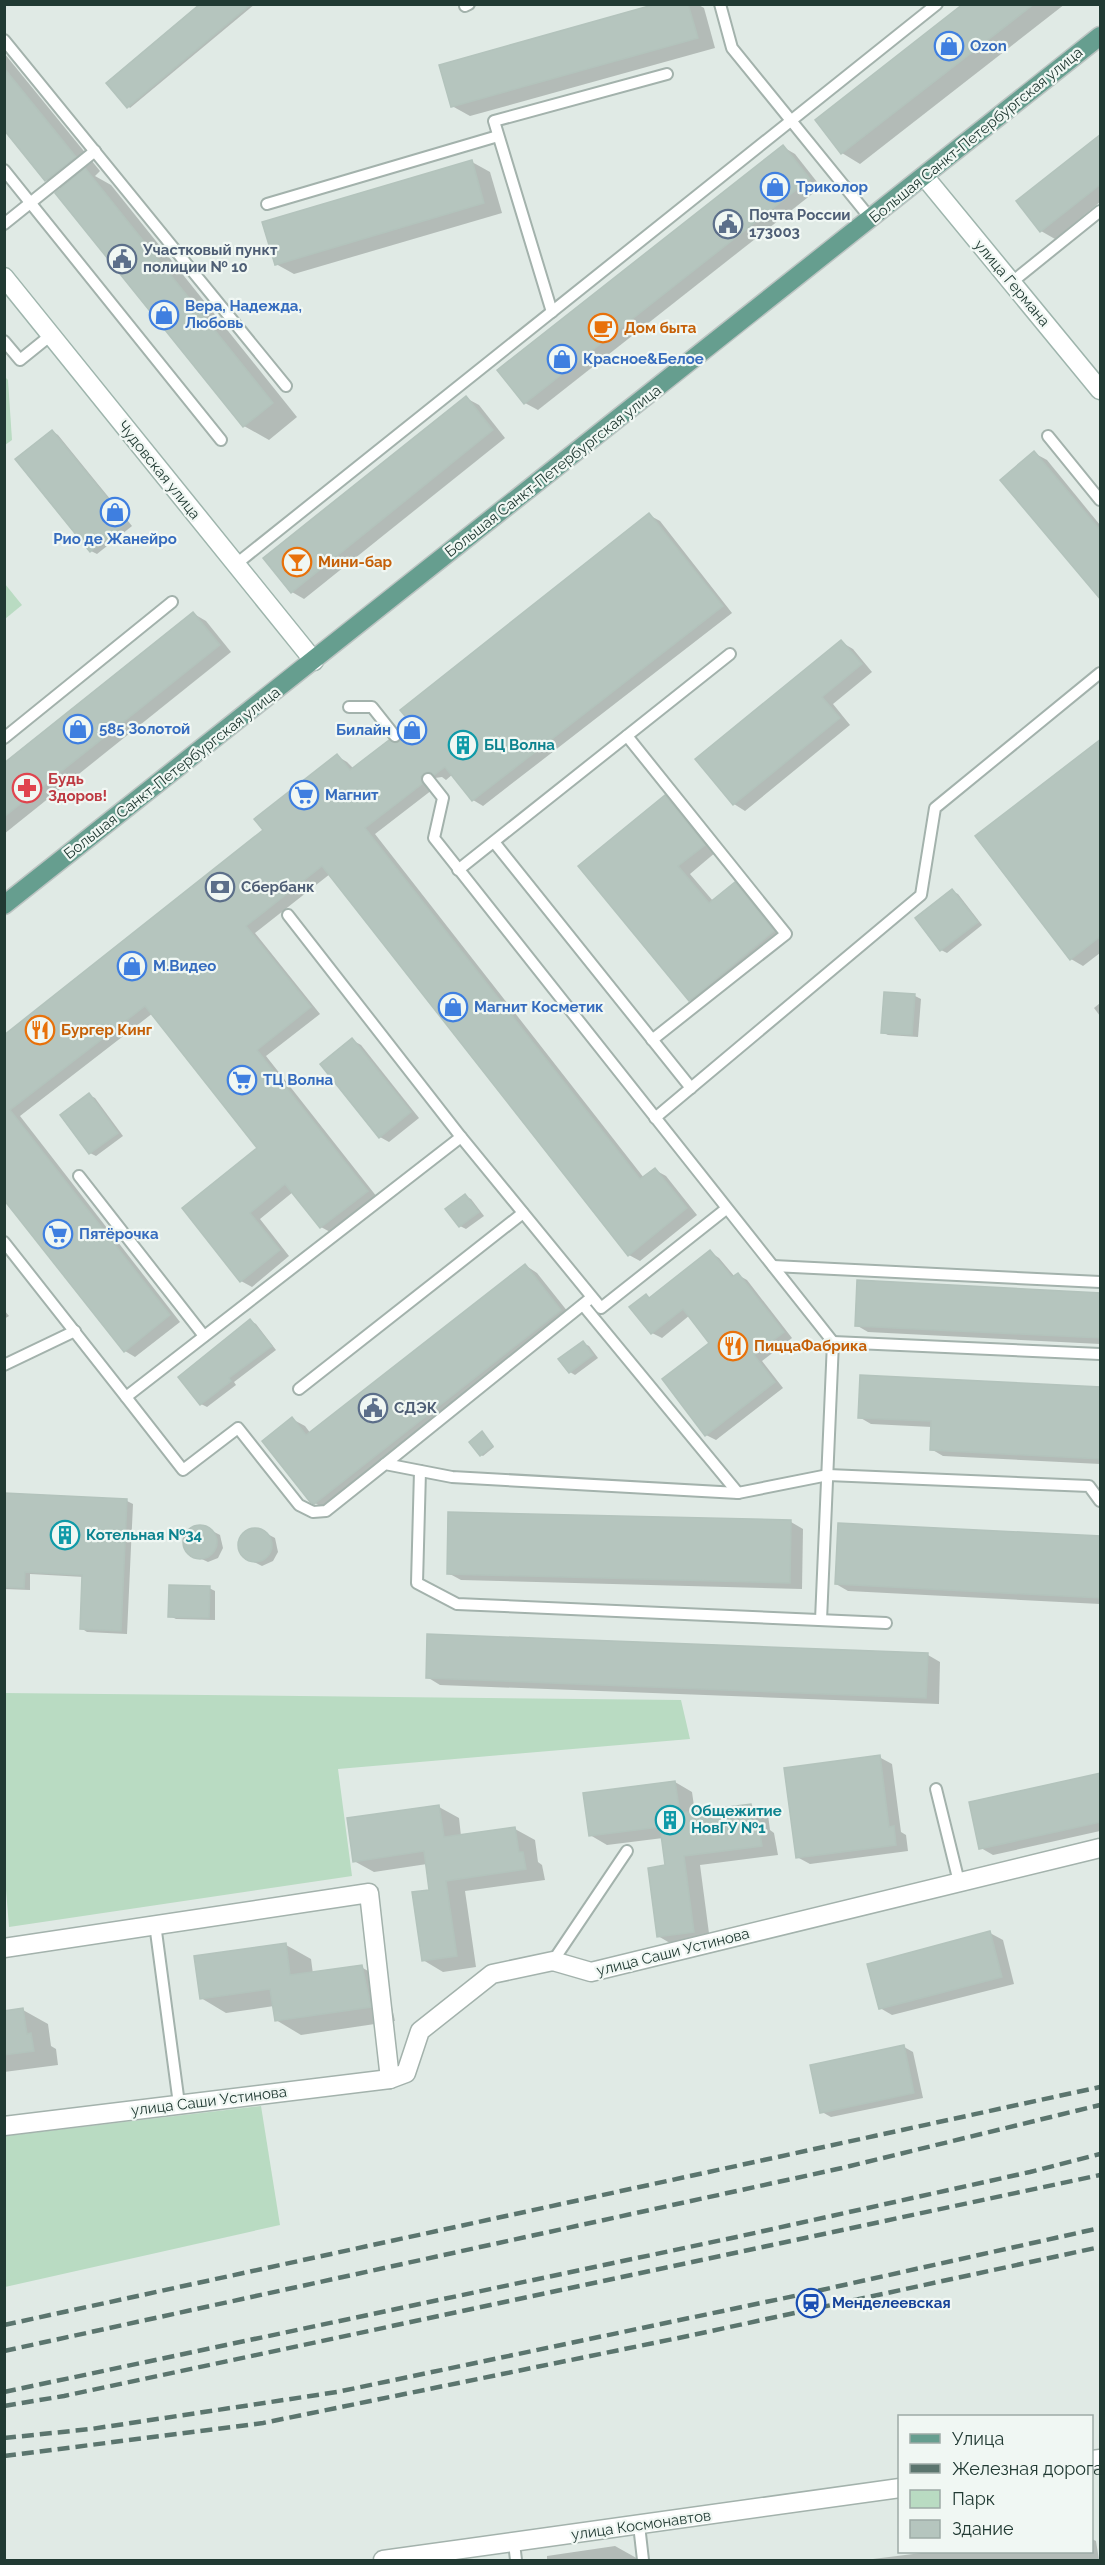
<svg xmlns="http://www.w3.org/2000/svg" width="1105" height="2565" font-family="Raleway,sans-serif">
	<rect width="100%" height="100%" fill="#e0eae5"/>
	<g fill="#b9dbc2">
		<polygon points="4,376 8,380 12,440 5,445"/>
		<polygon points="5,584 22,605 5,619 4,619"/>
		<polygon points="4,1693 681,1700 690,1739 338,1769 352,1876 9,1927 4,1865"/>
		<polygon points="261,2106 280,2225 5,2287 5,2136"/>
	</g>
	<g fill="#0003">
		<polygon points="203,4 255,4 130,108 128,106"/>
		<polygon points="662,4 697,4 704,8 715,48 470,116 452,106"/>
		<polygon points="965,4 1065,4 860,164 842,153 817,120"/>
		<polygon points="4,53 100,171 95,176 111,185 297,417 269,440 244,426 62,189 46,180 4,128"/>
		<polygon points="1100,135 1100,202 1055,239 1041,231"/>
		<polygon points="783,147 795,154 821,187 538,410 525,403"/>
		<polygon points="472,162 490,172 502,213 294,274 276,264"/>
		<polygon points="466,398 479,405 505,438 304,599 292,592"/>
		<polygon points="52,431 58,435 132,526 97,554 91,551"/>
		<polygon points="1034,453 1047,460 1100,525 1100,595"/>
		<polygon points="649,515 660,521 732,613 483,806 473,800 453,774 446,780 442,777 435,778 431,783 432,790 375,834 644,1178 655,1170 666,1176 697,1215 640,1261 629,1255 330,874 255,933 320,1014 266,1056 377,1197 332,1233 321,1227 293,1192 260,1219 289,1256 252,1287 241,1281 184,1209 259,1148 153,1013 20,1116 180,1322 135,1357 125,1351 4,1198 4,1037 265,831 337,756 347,762 354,769 400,744"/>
		<polygon points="194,614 206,621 231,652 4,834 4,765"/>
		<polygon points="841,642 853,649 872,672 833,704 850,725 745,811 734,804"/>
		<polygon points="1100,741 1100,953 1083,966 1071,959"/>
		<polygon points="665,797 677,804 716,852 690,874 713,901 735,884 747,891 786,939 702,1007 690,1000"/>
		<polygon points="952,891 958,894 982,925 947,953 941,950"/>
		<polygon points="885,993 915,996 921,999 918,1037 888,1035 882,1032"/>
		<polygon points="1100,1003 1100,1016 1094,1008"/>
		<polygon points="352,1040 361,1045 419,1118 389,1142 380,1137"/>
		<polygon points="89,1095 95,1098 123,1136 96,1156 90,1153"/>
		<polygon points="465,1196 471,1199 484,1216 466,1229 460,1226"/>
		<polygon points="710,1252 719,1258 735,1277 738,1275 747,1280 792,1338 762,1361 783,1388 716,1440 706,1435 711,1343 690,1315 662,1338 652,1333 631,1307 646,1296 651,1298"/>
		<polygon points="525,1265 537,1273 572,1317 327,1510 315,1503 292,1419 305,1426 311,1434"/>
		<polygon points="1100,1294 1100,1344 868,1332 856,1325"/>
		<polygon points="4,1310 9,1316 4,1319"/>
		<polygon points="251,1321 256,1324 276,1350 234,1382 236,1385 207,1407 201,1404"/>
		<polygon points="583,1343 589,1346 598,1358 575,1375 570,1372"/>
		<polygon points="1100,1389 1100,1464 943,1456 931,1449 932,1427 871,1424 859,1417"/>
		<polygon points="482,1433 494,1447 483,1456 481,1455"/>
		<polygon points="4,1494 127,1501 133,1504 127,1634 87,1632 81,1628 84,1577 30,1574 30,1590 4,1589"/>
		<polygon points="791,1522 803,1529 802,1589 461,1580 448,1573"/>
		<polygon points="201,1525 220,1535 223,1548 218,1558 208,1562 187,1552 183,1541 188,1530"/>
		<polygon points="256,1528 275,1538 278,1552 273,1561 262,1566 242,1556 238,1545 243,1533"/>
		<polygon points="1100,1537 1100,1604 848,1591 836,1584"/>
		<polygon points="209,1588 215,1591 215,1620 176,1619 170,1616"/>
		<polygon points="429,1636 928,1655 940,1662 939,1704 440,1685 427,1677"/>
		<polygon points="879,1757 892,1764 901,1832 906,1835 908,1851 810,1864 797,1857"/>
		<polygon points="1100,1775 1100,1831 993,1855 981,1848"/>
		<polygon points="675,1782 692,1792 695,1813 751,1805 768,1815 770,1830 774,1833 778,1855 700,1865 710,1941 675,1946 658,1936 666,1867 663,1838 607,1845 590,1835"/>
		<polygon points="439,1807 459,1818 461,1836 515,1829 535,1840 538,1862 542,1865 545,1880 465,1891 476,1967 443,1972 423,1960 431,1891 427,1864 374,1872 354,1861"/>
		<polygon points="990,1933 1003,1940 1014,1984 892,2015 880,2008"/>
		<polygon points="286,1945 311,1959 313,1974 361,1967 386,1981 395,2021 301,2035 276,2020 274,2006 226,2013 201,1998"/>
		<polygon points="23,2010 48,2024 51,2046 56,2049 58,2065 4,2072 4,2013"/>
		<polygon points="904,2047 913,2052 923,2098 831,2117 822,2112"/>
		<polygon points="1092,2539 1096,2541 1099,2560 865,2560 929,2552 1092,2552"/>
		<polygon points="615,2546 640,2560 547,2560 547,2556"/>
	</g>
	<g fill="#b5c5be" stroke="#b3c3bc" stroke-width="1.5">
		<polygon points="200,4 251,4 127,108 106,83"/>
		<polygon points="656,4 688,4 698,38 451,107 439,65"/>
		<polygon points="963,4 1034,4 841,154 815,120"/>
		<polygon points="4,68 76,157 45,181 4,130"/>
		<polygon points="1101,134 1101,184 1040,232 1016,201"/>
		<polygon points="783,145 810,179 524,404 497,370"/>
		<polygon points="472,160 484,203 275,265 262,222"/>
		<polygon points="85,168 273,403 243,427 55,193"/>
		<polygon points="466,396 493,430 291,593 263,558"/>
		<polygon points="52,430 127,522 90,552 15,459"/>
		<polygon points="1034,451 1101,531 1101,600 1000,480"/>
		<polygon points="649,513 723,606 472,801 445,767 434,775 430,772 424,773 421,777 422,784 365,828 640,1179 655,1168 687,1208 628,1256 322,866 246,926 311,1007 257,1050 368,1191 320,1228 285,1184 250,1213 280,1250 240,1282 182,1208 257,1148 145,1006 10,1110 170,1315 124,1352 4,1200 4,1035 263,830 254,819 337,754 350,770 389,740 396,743 400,741 402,735 401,731 411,723 400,710"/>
		<polygon points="193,612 220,645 4,817 4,763"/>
		<polygon points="841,640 862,664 822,697 840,718 733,805 695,759"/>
		<polygon points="1101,739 1101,936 1070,960 975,836"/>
		<polygon points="665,795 705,845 678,866 709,903 735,882 774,931 689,1001 578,866"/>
		<polygon points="952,889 978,922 940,951 915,918"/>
		<polygon points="884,992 915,994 912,1035 881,1033"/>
		<polygon points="352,1038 411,1112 379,1138 320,1064"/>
		<polygon points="89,1093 118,1133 89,1154 60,1115"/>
		<polygon points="465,1194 479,1212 459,1227 445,1209"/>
		<polygon points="710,1250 732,1277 738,1273 784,1332 754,1355 775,1382 705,1436 662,1379 709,1343 683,1309 651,1334 629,1307 646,1294 649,1298"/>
		<polygon points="525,1264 561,1310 314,1504 310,1502 262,1441 292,1417 306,1435"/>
		<polygon points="857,1280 1101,1293 1101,1338 855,1326"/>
		<polygon points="250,1319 272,1346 229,1378 231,1381 200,1405 178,1377"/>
		<polygon points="583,1341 593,1355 569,1373 558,1359"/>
		<polygon points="860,1375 1101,1387 1101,1459 930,1450 931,1421 858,1418"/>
		<polygon points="482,1431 493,1446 480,1456 469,1442"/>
		<polygon points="4,1493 127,1499 121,1631 80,1629 82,1575 25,1572 24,1588 4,1587"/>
		<polygon points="448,1512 791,1520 790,1583 447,1574"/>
		<polygon points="838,1523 1101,1536 1101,1598 835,1584"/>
		<circle cx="200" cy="1542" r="17"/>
		<circle cx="255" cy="1545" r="17"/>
		<polygon points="169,1585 210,1586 209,1618 168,1617"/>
		<polygon points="427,1634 928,1653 926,1698 426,1678"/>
		<polygon points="880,1755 889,1827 894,1826 896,1845 796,1858 784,1768"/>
		<polygon points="1101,1773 1101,1822 979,1849 969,1802"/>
		<polygon points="675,1781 680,1813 751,1804 754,1822 758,1821 762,1846 684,1856 694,1932 657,1937 648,1868 665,1865 660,1827 589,1836 583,1793"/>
		<polygon points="439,1805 444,1837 515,1827 519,1852 523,1852 526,1869 446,1881 457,1956 422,1961 412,1892 429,1890 424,1851 353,1862 347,1818"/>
		<polygon points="990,1931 1002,1977 879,2009 867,1964"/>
		<polygon points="286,1943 290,1975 362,1965 371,2007 275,2021 270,1989 200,1999 194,1956"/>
		<polygon points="23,2008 27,2034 31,2033 34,2051 4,2055 4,2011"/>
		<polygon points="904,2045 914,2093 820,2113 810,2065"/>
	</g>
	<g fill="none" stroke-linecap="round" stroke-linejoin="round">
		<g stroke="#a3b2ac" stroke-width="14">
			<g id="lane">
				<polyline points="720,4 732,48 871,219"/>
				<polyline points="465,6 469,4"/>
				<polyline points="4,40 286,386"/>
				<polyline points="4,170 221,440"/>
				<polyline points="267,204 498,136"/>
				<polyline points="4,224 95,151"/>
				<polyline points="1012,282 1100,211"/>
				<polyline points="552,312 494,121 667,74"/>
				<polyline points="4,341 20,360 51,335"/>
				<polyline points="1048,436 1100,500"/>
				<polyline points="235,565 937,4"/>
				<polyline points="349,707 372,707 395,736"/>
				<polyline points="627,736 786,934 652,1040"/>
				<polyline points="4,738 172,602"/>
				<polyline points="428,779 443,798 434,838 833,1342 821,1620"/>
				<polyline points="494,842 691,1088"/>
				<polyline points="458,870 730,654"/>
				<polyline points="288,915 461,1137"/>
				<polyline points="655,1118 921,895 935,808 1100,673"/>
				<polyline points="79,1176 204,1336"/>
				<polyline points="4,1242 126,1397 461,1137 601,1308 726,1209"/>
				<polyline points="773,1266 1100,1282"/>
				<polyline points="583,1305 738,1493"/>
				<polyline points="833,1342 1100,1354"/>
				<polyline points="4,1365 75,1331"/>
				<polyline points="299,1389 523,1213"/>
				<polyline points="126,1397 183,1470 238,1428 299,1505 313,1512 326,1511 385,1464 452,1477 738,1493 828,1475 1089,1486 1100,1501"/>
				<polyline points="385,1464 591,1298"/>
				<polyline points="420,1471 417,1583 457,1604 886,1623"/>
				<polyline points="936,1789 959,1882"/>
				<polyline points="155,1924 179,2104"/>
				<polyline points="553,1961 627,1851"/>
				<polyline points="639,2525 643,2560"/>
				<polyline points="514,2543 516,2560"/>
			</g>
		</g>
		<g stroke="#a3b2ac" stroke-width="21">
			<g id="street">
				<polyline points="4,1948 369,1893 390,2079"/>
				<polyline points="4,2126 390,2079 406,2073 420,2031 492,1974 553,1961 591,1972 1100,1848"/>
				<polyline points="1092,2460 1100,2459"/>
				<polyline points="383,2560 900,2488"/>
			</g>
		</g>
		<g stroke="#9fb5ad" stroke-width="21">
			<g id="secondary">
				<polyline points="924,176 1100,390"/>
				<polyline points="4,277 314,661"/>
			</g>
		</g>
		<g stroke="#bcc4c2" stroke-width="21">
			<polyline id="primary" points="4,905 1100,36"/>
		</g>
		<use href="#lane" stroke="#fff" stroke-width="10"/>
		<use href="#street" stroke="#fff" stroke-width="18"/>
		<use href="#secondary" stroke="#fff" stroke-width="18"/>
		<use href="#primary" stroke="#669e8f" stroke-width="18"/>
		<g stroke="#5b756e" stroke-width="4.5" stroke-dasharray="12 6" stroke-linecap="butt">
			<polyline points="4,2325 1100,2087"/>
			<polyline points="4,2351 842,2168 1100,2105"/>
			<polyline points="4,2392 741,2236 1030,2172 1100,2154"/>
			<polyline points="4,2406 64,2396 1100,2175"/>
			<polyline points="4,2438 91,2429 337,2392 799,2295 1100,2228"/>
			<polyline points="4,2456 263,2423 688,2336 1100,2247"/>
		</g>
	</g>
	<defs>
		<g id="shop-ring" transform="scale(1.5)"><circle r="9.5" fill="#f0f7f3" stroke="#3f7fe0" stroke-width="1.5"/><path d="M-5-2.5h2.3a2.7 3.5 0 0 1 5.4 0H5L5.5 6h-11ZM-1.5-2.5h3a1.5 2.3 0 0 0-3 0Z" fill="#3f7fe0"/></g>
		<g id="civic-ring" transform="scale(1.5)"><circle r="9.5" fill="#f0f7f3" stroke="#5c6f8a" stroke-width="1.5"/><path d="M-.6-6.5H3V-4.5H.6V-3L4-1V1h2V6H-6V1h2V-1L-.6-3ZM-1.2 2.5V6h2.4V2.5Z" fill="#5c6f8a"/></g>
		<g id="cafe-ring" transform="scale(1.5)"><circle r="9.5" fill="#f0f7f3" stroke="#e8710a" stroke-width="1.5"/><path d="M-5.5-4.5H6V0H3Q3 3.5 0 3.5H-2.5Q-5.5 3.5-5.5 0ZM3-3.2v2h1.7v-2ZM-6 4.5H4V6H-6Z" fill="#e8710a"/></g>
		<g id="bar-ring" transform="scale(1.5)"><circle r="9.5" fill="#f0f7f3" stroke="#e8710a" stroke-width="1.5"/><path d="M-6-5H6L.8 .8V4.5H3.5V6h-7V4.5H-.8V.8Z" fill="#e8710a"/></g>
		<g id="building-ring" transform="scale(1.5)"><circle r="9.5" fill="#f0f7f3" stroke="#0f9aa8" stroke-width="1.5"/><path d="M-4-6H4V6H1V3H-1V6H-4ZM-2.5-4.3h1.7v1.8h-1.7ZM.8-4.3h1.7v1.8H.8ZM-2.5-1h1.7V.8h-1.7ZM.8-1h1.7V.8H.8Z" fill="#0f9aa8"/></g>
		<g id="pharmacy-ring" transform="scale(1.5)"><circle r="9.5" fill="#f0f7f3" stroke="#e0444e" stroke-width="1.5"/><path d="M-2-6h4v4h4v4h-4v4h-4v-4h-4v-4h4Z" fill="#e0444e"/></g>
		<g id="supermarket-ring" transform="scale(1.5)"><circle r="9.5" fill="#f0f7f3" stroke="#3f7fe0" stroke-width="1.5"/><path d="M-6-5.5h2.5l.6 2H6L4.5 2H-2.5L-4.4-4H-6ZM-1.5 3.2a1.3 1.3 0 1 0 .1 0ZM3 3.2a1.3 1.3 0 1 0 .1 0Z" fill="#3f7fe0"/></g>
		<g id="bank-ring" transform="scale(1.5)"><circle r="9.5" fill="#f0f7f3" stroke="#5c6f8a" stroke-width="1.5"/><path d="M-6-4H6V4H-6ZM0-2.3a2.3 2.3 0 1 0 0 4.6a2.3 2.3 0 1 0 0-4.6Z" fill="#5c6f8a"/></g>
		<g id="restaurant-ring" transform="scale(1.5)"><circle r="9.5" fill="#f0f7f3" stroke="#e8710a" stroke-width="1.5"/><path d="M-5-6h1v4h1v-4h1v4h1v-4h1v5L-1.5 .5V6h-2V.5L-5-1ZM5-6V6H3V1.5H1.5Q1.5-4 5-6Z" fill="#e8710a"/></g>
		<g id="station-ring" transform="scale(1.5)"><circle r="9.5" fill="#f0f7f3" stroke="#1a4fb4" stroke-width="1.5"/><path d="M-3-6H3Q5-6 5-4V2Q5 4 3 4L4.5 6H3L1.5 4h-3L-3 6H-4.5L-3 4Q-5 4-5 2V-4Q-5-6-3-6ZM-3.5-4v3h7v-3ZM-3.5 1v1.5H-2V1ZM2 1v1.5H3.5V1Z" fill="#1a4fb4"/></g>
	</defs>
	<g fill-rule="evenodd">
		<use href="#shop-ring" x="949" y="46"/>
		<use href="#shop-ring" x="775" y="187"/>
		<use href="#civic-ring" x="728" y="224"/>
		<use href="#civic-ring" x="122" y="259"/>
		<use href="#shop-ring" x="164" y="315"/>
		<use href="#cafe-ring" x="603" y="328"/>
		<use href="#shop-ring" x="562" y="359"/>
		<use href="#shop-ring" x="115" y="512"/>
		<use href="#bar-ring" x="297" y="562"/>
		<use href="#shop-ring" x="78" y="729"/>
		<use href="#shop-ring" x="412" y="730"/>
		<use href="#building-ring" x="463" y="745"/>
		<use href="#pharmacy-ring" x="27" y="788"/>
		<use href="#supermarket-ring" x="304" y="795"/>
		<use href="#bank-ring" x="220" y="887"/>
		<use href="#shop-ring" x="132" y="966"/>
		<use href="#shop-ring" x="453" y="1007"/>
		<use href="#restaurant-ring" x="40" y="1030"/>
		<use href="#supermarket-ring" x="242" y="1080"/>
		<use href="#supermarket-ring" x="58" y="1234"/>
		<use href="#restaurant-ring" x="733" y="1346"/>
		<use href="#civic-ring" x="373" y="1408"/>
		<use href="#building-ring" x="65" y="1535"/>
		<use href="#building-ring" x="670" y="1820"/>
		<use href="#station-ring" x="811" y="2303"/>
	</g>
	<g text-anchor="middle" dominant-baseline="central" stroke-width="4.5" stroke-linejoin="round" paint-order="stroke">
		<g font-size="15" font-weight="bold" fill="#366cbe" stroke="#f0f7f3" text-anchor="start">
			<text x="970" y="46">Ozon</text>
			<text x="796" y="187">Триколор</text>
			<text x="185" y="306">Вера, Надежда,<tspan x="185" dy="17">Любовь</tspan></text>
			<text x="583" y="359">Красное&amp;Белое</text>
			<text x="115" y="539" text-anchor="middle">Рио де Жанейро</text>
			<text x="99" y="729">585 Золотой</text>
			<text x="391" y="730" text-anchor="end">Билайн</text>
			<text x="325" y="795">Магнит</text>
			<text x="153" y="966">М.Видео</text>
			<text x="474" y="1007">Магнит Косметик</text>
			<text x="263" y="1080">ТЦ Волна</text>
			<text x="79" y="1234">Пятёрочка</text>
		</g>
		<g font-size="15" fill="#213a33" stroke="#f0f7f3">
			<text transform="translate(976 135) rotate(-39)">Большая Санкт-Петербургская улица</text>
			<text transform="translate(1012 283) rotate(50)">улица Германа</text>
			<text transform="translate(159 470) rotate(51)">Чудовская улица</text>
			<text transform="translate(553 471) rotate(-38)">Большая Санкт-Петербургская улица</text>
			<text transform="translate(172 773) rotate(-38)">Большая Санкт-Петербургская улица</text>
			<text transform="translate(673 1952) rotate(-14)">улица Саши Устинова</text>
			<text transform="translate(209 2101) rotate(-7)">улица Саши Устинова</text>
			<text transform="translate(641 2525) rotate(-8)">улица Космонавтов</text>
		</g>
		<g font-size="15" font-weight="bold" fill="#4e5e75" stroke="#f0f7f3" text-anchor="start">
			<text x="749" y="215">Почта России<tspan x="749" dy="17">173003</tspan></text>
			<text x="143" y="250">Участковый пункт<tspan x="143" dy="17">полиции № 10</tspan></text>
			<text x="241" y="887">Сбербанк</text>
			<text x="394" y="1408">СДЭК</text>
		</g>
		<g font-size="15" font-weight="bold" fill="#c56008" stroke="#f0f7f3" text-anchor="start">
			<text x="624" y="328">Дом быта</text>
			<text x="318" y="562">Мини-бар</text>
			<text x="61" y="1030">Бургер Кинг</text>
			<text x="754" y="1346">ПиццаФабрика</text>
		</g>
		<g font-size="15" font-weight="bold" fill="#0d838f" stroke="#f0f7f3" text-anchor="start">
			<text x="484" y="745">БЦ Волна</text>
			<text x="86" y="1535">Котельная №34</text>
			<text x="691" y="1811">Общежитие<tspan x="691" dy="17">НовГУ №1</tspan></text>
		</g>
		<g font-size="15" font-weight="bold" fill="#be3a42" stroke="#f0f7f3" text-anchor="start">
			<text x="48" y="779">Будь<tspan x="48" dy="17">Здоров!</tspan></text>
		</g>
		<g font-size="15" font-weight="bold" fill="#164399" stroke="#f0f7f3" text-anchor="start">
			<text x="832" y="2303">Менделеевская</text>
		</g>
	</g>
	<rect width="1105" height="2565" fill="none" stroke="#213a33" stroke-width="12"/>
	<rect x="898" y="2415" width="195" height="138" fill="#f0f7f3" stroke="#9daba6" stroke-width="1.5"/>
	<rect x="910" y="2434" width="30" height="9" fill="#669e8f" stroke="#9daba6" stroke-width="1.5"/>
	<text x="952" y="2445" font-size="18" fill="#213a33">Улица</text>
	<rect x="910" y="2464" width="30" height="9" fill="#5b756e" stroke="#9daba6" stroke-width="1.5"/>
	<text x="952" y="2475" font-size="18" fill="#213a33">Железная дорога</text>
	<rect x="910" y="2490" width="30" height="18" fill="#b9dbc2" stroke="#9daba6" stroke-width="1.5"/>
	<text x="952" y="2505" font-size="18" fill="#213a33">Парк</text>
	<rect x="910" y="2520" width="30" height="18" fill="#b5c5be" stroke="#9daba6" stroke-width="1.5"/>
	<text x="952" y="2535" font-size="18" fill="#213a33">Здание</text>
</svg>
